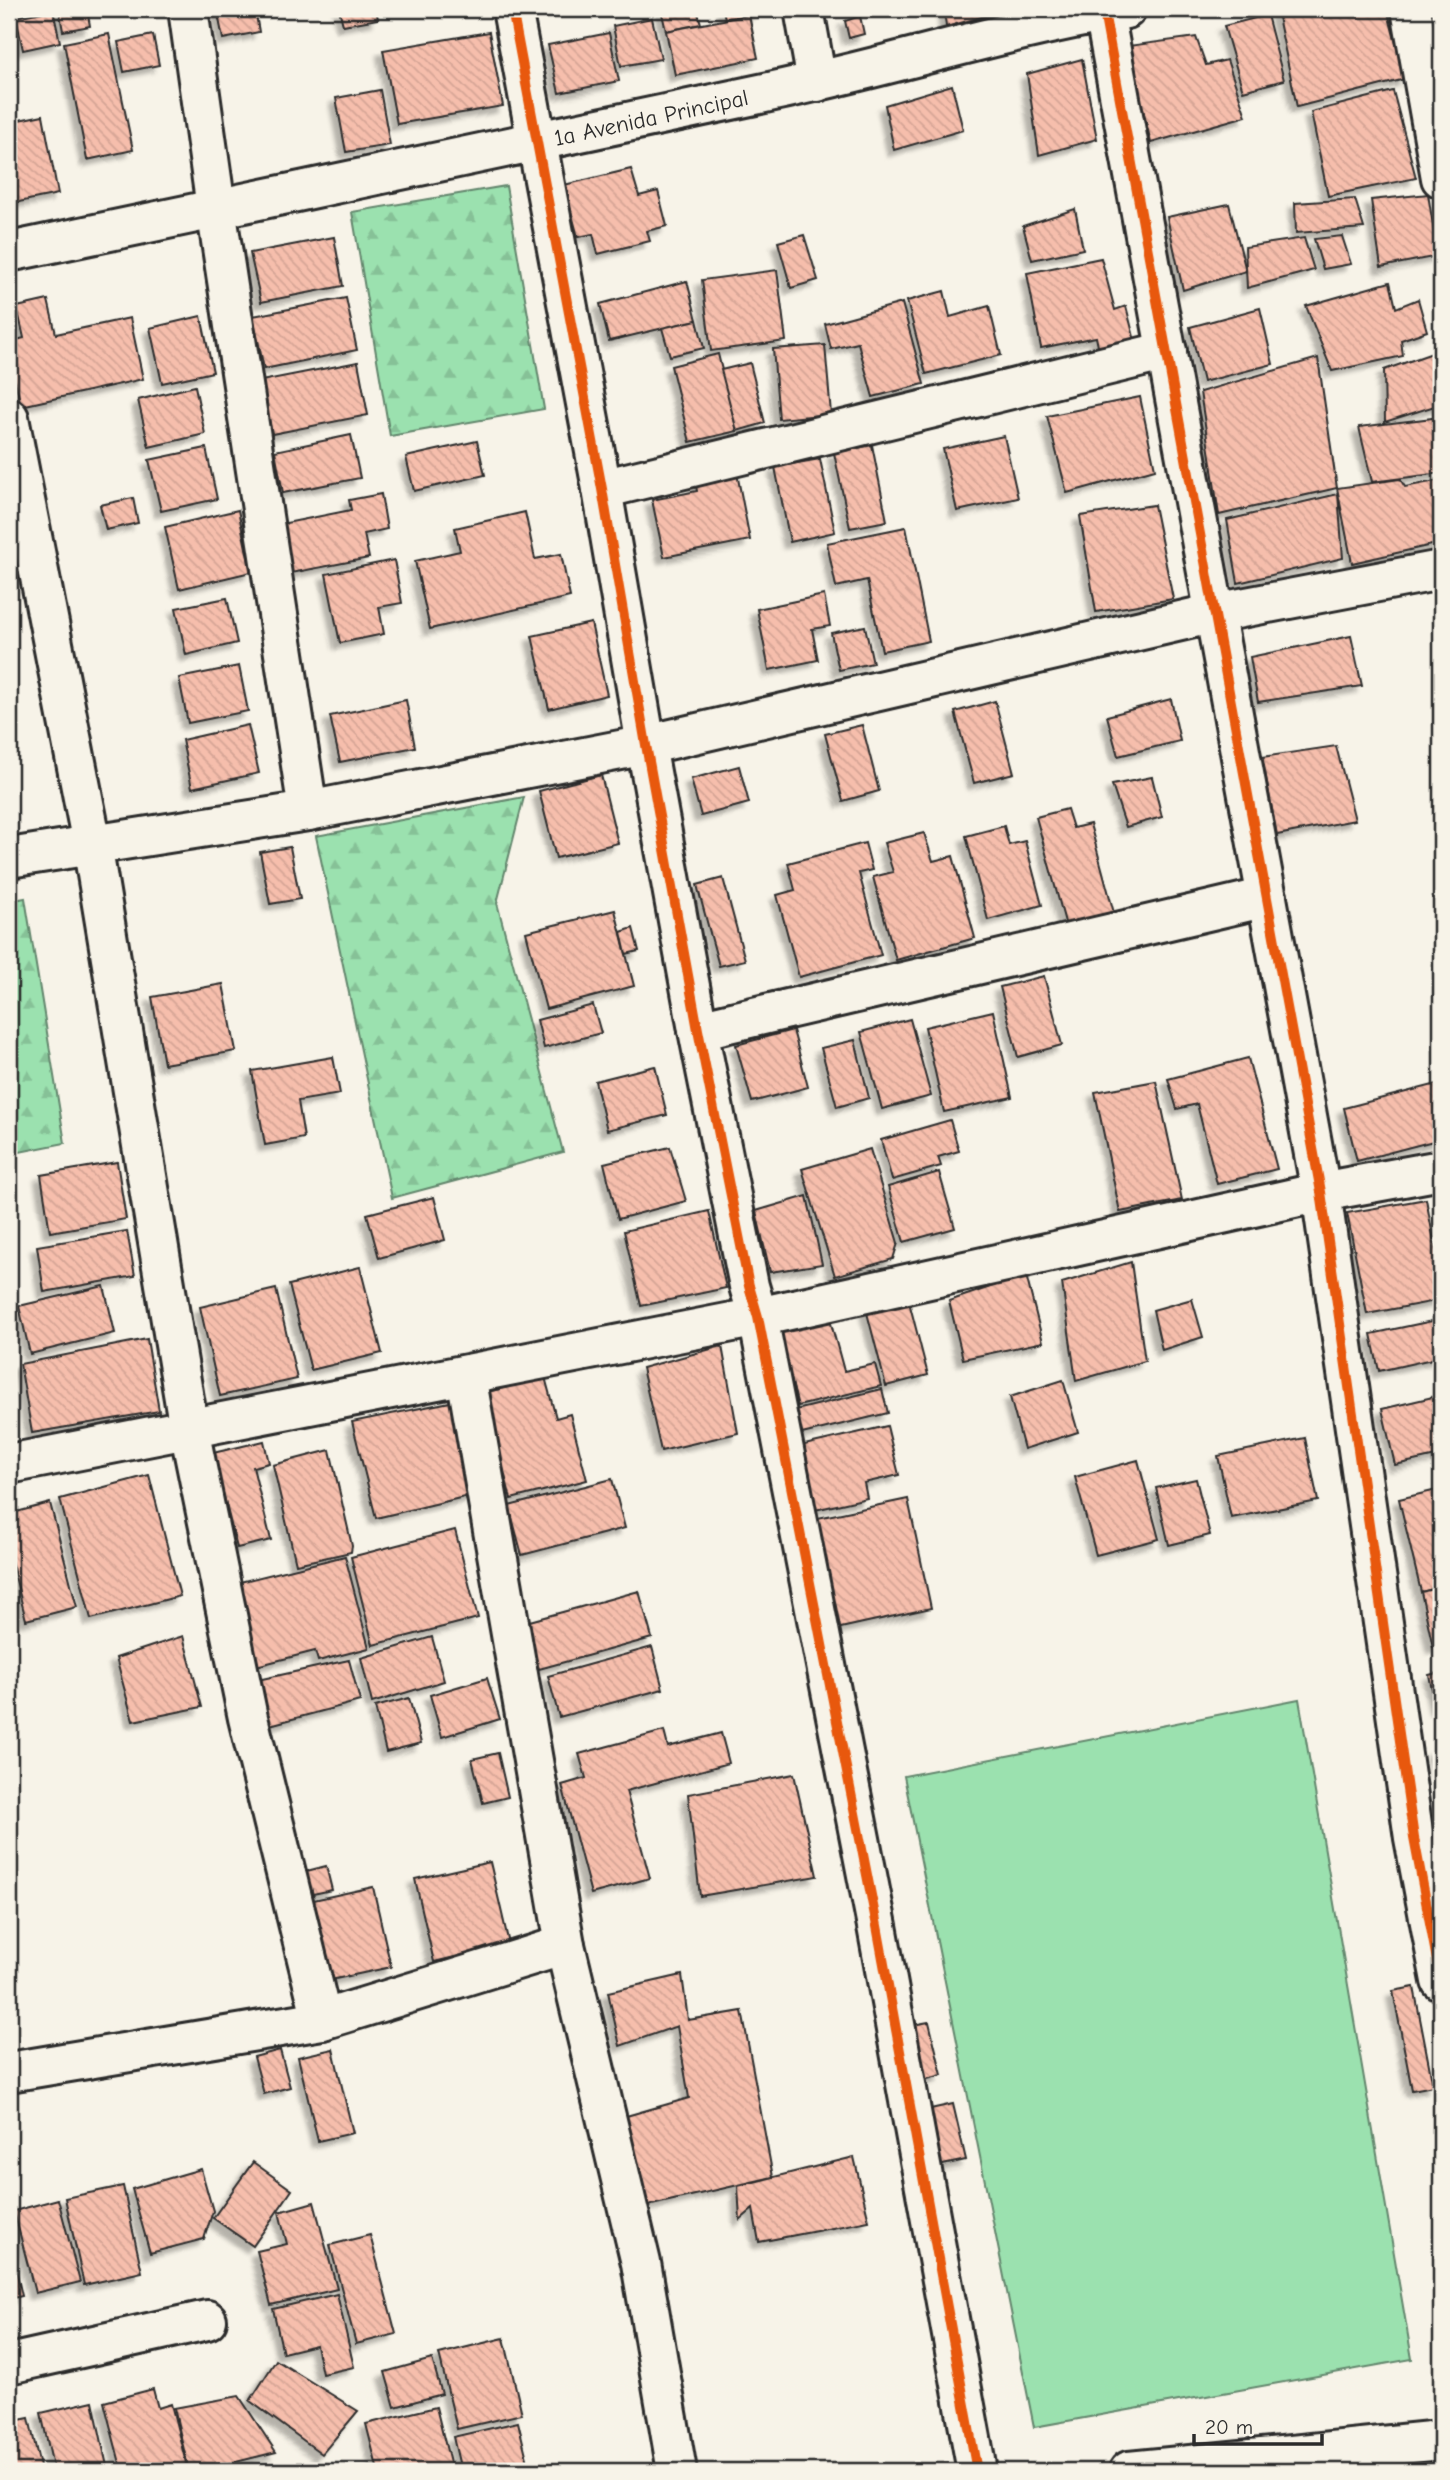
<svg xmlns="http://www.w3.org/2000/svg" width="1450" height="2480" font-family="'Comic Neue',sans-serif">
	<defs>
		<pattern id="forest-firs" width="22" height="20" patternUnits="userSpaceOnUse" patternTransform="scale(1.75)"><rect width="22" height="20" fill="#9be1af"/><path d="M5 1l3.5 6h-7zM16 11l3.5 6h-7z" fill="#86c197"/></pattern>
		<pattern id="building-back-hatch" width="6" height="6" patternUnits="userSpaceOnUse" patternTransform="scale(1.75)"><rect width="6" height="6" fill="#f6beac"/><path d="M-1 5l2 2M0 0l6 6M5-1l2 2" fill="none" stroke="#d3a394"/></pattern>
		<filter id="shadow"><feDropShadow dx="-6" dy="6" stdDeviation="2" flood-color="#0004"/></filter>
	</defs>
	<rect width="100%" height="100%" fill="#f7f3e8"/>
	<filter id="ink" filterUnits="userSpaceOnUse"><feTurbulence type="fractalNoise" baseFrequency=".0143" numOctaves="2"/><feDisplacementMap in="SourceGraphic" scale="14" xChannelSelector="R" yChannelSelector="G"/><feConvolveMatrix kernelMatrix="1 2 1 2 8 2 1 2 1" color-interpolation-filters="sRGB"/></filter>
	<g filter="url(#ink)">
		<polygon fill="#9be1af" stroke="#63866d" stroke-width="2" points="1299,1699 1412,2359 1034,2427 904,1776"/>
		<g fill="url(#forest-firs)" stroke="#63866d" stroke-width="2">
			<polygon points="506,186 544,409 390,436 352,212"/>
			<polygon points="524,797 497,903 563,1152 392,1198 316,836"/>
			<polygon points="25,898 65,1143 9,1154 9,901"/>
		</g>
		<g fill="url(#building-back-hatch)" stroke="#2b2b2b" stroke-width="2" filter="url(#shadow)">
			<polygon points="59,9 87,9 90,26 63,31"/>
			<polygon points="217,9 255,9 259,32 223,39"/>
			<polygon points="339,9 376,9 378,19 343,25"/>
			<polygon points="661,9 697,9 701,24 666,31"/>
			<polygon points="723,9 757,9 758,13 725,19"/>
			<polygon points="944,9 1010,9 946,27"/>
			<polygon points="1290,9 1387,9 1405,79 1297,107 1277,12"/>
			<polygon points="1427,9 1441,9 1441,41 1432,43"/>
			<polygon points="53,10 60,42 23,50 16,17"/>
			<polygon points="749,15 758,58 675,75 666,31"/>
			<polygon points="1267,15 1284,80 1243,91 1224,26"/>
			<polygon points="860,16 864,34 849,38 845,21"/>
			<polygon points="652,18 661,59 621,66 613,26"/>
			<polygon points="489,32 503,106 397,124 383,50"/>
			<polygon points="609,33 619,81 559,93 548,45"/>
			<polygon points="109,34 133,150 87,160 64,43"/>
			<polygon points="153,35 159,65 124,72 118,42"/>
			<polygon points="1196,37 1206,65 1227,60 1246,116 1151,143 1128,46"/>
			<polygon points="1082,59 1097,139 1039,155 1027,74"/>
			<polygon points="952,85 963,130 894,150 885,105"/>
			<polygon points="380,90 390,145 346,152 336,98"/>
			<polygon points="1393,91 1416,178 1328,196 1311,112"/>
			<polygon points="43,115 58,194 9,204 9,122"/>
			<polygon points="631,169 639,196 658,191 667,226 647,231 650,241 598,254 593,234 578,237 564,185"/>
			<polygon points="1428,194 1438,256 1381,267 1371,200"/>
			<polygon points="1355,199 1364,228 1296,233 1295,203"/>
			<polygon points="1229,204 1246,271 1183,290 1167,217"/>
			<polygon points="1075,209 1083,249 1032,260 1023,226"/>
			<polygon points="804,235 818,280 791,288 778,242"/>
			<polygon points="1342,236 1351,264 1323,269 1314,239"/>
			<polygon points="334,237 343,286 261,302 250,253"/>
			<polygon points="1304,238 1314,270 1247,288 1245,247"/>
			<polygon points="1101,258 1115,310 1126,306 1135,341 1099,351 1096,337 1041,348 1027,273"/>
			<polygon points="777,270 786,341 711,351 702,280"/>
			<polygon points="687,281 697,320 609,341 600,304"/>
			<polygon points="1390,282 1396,308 1418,299 1427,331 1401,340 1403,356 1332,371 1306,306"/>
			<polygon points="944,291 950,317 989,306 1001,355 926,374 907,301"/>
			<polygon points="346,298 357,350 264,369 253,316"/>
			<polygon points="48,300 56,334 130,318 143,379 21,406 9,354 9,342 24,338 17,307"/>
			<polygon points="902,303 924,384 873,397 858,343 831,349 825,324"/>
			<polygon points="1260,308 1273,364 1203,382 1190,327"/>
			<polygon points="201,316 213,372 162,383 150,328"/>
			<polygon points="697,320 704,348 670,356 662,328"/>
			<polygon points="825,345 831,414 779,419 773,349"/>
			<polygon points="1441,350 1441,404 1385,422 1384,370"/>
			<polygon points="718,354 737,431 690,442 671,366"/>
			<polygon points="1318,358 1337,488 1219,515 1200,392"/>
			<polygon points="358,362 368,415 272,434 261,381"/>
			<polygon points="750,363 765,423 737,431 721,370"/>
			<polygon points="195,386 205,434 149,447 138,400"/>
			<polygon points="1140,397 1155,469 1067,493 1047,416"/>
			<polygon points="1441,417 1441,473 1372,482 1359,427"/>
			<polygon points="351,435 360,478 283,493 275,451"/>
			<polygon points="1004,436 1018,498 957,511 943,449"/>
			<polygon points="477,441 485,475 414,491 406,457"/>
			<polygon points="872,445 887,521 850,528 834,453"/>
			<polygon points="206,448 217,499 161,511 149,460"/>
			<polygon points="820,459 835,532 790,542 775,467"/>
			<polygon points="737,473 750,540 664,557 652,500 697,491 695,481"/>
			<polygon points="1400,479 1405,487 1441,480 1441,543 1352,563 1337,488"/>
			<polygon points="381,494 387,529 364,534 369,558 291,573 281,524 351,510 349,500"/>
			<polygon points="1338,494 1343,558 1238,583 1227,520"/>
			<polygon points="133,498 138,523 106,530 100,505"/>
			<polygon points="1154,505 1173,599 1096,612 1080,516"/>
			<polygon points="238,510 251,572 179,589 165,527"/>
			<polygon points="525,512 535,559 561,554 570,597 430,629 415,561 460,551 455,528"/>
			<polygon points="906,527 929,641 882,651 867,580 836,587 827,543"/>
			<polygon points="394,560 402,603 379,607 384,634 340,643 326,574"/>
			<polygon points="824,595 830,626 812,629 818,660 769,670 757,609"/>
			<polygon points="227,598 237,643 186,655 176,608"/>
			<polygon points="591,623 607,695 549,709 532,636"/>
			<polygon points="865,626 873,663 839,670 831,633"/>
			<polygon points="1351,636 1362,686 1258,702 1250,657"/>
			<polygon points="239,666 248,711 188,723 179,678"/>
			<polygon points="1171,699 1180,741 1118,756 1107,716"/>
			<polygon points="406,700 415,747 340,762 330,716"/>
			<polygon points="995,701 1014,773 974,783 955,712"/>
			<polygon points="248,725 259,773 192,788 182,740"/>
			<polygon points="862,725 879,791 843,801 825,734"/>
			<polygon points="1336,746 1355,820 1277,835 1262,757"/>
			<polygon points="739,766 749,803 701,816 691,779"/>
			<polygon points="601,775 618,843 556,858 539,791"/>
			<polygon points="1152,777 1162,817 1126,827 1112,785"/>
			<polygon points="1067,809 1073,828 1090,824 1114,913 1066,926 1036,817"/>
			<polygon points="1004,826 1009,845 1025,841 1042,905 988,920 966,836"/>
			<polygon points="924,833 933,861 953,856 975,938 896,960 873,877 893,872 884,843"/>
			<polygon points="865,843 872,870 859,873 881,955 799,977 777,895 795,890 788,863"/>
			<polygon points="290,847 300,899 270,904 260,852"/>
			<polygon points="723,878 745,960 719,966 697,885"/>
			<polygon points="615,910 634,986 546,1009 526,932"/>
			<polygon points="633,928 639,951 626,954 621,932"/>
			<polygon points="1044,976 1062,1045 1018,1057 1000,987"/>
			<polygon points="223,984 236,1051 164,1064 152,997"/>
			<polygon points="593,1005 601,1033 544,1048 537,1020"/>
			<polygon points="993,1011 1012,1097 944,1112 925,1027"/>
			<polygon points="910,1019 931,1096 882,1109 861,1032"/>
			<polygon points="793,1030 808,1087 752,1102 736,1045"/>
			<polygon points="855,1040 869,1098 837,1107 821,1048"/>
			<polygon points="333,1057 340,1094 298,1101 304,1138 265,1145 252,1071"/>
			<polygon points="1248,1058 1277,1169 1217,1184 1197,1104 1177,1109 1168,1079"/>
			<polygon points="655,1066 667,1115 607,1130 595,1081"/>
			<polygon points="1156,1081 1182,1200 1120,1212 1095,1092"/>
			<polygon points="1441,1083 1441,1139 1357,1161 1344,1108"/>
			<polygon points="950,1120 959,1151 938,1157 941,1166 892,1180 881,1140"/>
			<polygon points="670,1147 686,1201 618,1219 604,1163"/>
			<polygon points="870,1149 898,1243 893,1259 835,1276 802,1169"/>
			<polygon points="117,1162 126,1219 50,1232 41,1175"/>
			<polygon points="939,1172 955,1228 904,1242 888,1187"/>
			<polygon points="807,1196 822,1264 770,1272 756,1211"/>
			<polygon points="434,1197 445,1240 379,1258 367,1214"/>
			<polygon points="1426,1199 1441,1278 1441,1300 1367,1314 1347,1213"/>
			<polygon points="709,1211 726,1288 641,1306 624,1231"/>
			<polygon points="127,1231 135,1276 44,1292 37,1246"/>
			<polygon points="1131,1262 1145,1361 1076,1381 1062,1283"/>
			<polygon points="360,1267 382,1353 311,1370 289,1285"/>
			<polygon points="1026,1275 1043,1342 963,1359 949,1301"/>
			<polygon points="104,1286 115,1333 30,1354 19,1306"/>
			<polygon points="276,1289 297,1379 220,1396 200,1307"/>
			<polygon points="907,1294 928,1375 886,1386 865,1305"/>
			<polygon points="1192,1299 1203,1337 1162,1350 1153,1310"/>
			<polygon points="829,1316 844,1371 875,1364 881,1386 798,1406 778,1331"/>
			<polygon points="1437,1320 1441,1337 1441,1357 1379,1371 1371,1334"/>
			<polygon points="147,1339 159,1411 32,1433 20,1364"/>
			<polygon points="722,1346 738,1433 661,1451 642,1368"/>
			<polygon points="545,1377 556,1418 570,1414 587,1480 511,1499 484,1393"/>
			<polygon points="1063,1380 1078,1432 1024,1449 1010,1397"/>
			<polygon points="882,1389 888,1413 802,1434 796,1410"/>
			<polygon points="1441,1395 1441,1455 1395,1465 1382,1409"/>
			<polygon points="450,1402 477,1494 376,1518 352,1422"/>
			<polygon points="887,1426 899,1475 864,1483 867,1498 815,1510 800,1446"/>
			<polygon points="1305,1438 1318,1501 1231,1518 1218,1456"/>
			<polygon points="264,1441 269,1463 253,1467 271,1540 237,1548 213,1453"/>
			<polygon points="330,1450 352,1546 351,1552 296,1564 273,1465"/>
			<polygon points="1138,1460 1159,1539 1096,1555 1075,1477"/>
			<polygon points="149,1475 180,1596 91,1619 60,1499"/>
			<polygon points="612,1479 625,1528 522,1555 509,1506"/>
			<polygon points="1196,1479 1210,1535 1169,1545 1156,1488"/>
			<polygon points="1441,1489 1441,1587 1421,1592 1399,1499"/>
			<polygon points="908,1499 931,1608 836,1629 813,1519"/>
			<polygon points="50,1503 77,1607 26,1620 9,1552 9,1514"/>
			<polygon points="455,1530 478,1618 373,1645 351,1557"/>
			<polygon points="345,1556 369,1648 318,1661 315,1651 256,1666 236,1583"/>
			<polygon points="1441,1587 1441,1645 1433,1647 1421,1592"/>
			<polygon points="639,1591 652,1638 539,1669 526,1622"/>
			<polygon points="183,1636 202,1707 133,1721 116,1658"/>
			<polygon points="432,1637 444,1681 372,1703 361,1658"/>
			<polygon points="652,1647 663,1689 559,1717 548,1676"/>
			<polygon points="349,1660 360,1701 266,1726 253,1681"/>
			<polygon points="1441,1672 1441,1707 1436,1708 1429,1675"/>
			<polygon points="487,1678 500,1719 442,1737 430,1695"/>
			<polygon points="409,1698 421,1743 386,1752 375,1707"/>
			<polygon points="664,1731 668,1747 721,1733 729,1763 626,1791 650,1878 591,1894 562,1785 586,1778 579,1754"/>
			<polygon points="1441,1749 1441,1785 1433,1751"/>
			<polygon points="498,1753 508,1797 483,1803 472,1759"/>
			<polygon points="794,1774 817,1876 700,1896 688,1794"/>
			<polygon points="490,1862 509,1944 434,1962 415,1879"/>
			<polygon points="326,1866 332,1890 308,1895 303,1872"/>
			<polygon points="373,1887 391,1967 326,1981 309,1901"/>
			<polygon points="682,1975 688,2020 742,2011 773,2177 643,2207 616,2119 689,2098 677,2026 620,2046 608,1992"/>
			<polygon points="1414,1987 1433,2086 1412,2090 1393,1991"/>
			<polygon points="929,2022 942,2075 920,2081 907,2026"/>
			<polygon points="333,2049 353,2133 318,2141 298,2057"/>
			<polygon points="280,2050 290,2087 264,2094 254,2057"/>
			<polygon points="953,2104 966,2160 938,2166 926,2110"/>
			<polygon points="854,2157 869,2221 759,2242 753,2209 740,2220 738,2186"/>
			<polygon points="253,2162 292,2190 253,2246 213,2218"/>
			<polygon points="201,2169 213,2211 204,2239 150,2253 132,2189"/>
			<polygon points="123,2186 142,2272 84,2285 65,2198"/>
			<polygon points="58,2199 80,2282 35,2293 14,2211"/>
			<polygon points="314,2202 337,2289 271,2305 257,2251 287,2244 279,2212"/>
			<polygon points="370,2235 396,2334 356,2344 330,2245"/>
			<polygon points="9,2239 22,2296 9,2299"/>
			<polygon points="337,2294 354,2367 322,2374 316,2345 283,2353 273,2309"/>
			<polygon points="504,2338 522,2414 457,2429 439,2354"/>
			<polygon points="432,2359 442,2394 395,2407 385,2372"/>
			<polygon points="276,2360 358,2411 322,2454 250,2401"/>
			<polygon points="153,2389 158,2408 171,2404 188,2471 122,2471 104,2402"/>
			<polygon points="239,2396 276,2452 200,2471 189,2471 174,2408"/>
			<polygon points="93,2401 108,2471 54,2471 41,2413"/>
			<polygon points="436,2407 452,2471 378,2471 366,2424"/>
			<polygon points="29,2418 41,2471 9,2471 9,2422"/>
			<polygon points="518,2422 530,2471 461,2471 453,2437"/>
		</g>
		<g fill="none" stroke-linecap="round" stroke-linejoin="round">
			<g stroke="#2b2b2b" stroke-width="44">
				<g id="street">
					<polyline points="188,9 216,208 308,811"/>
					<polyline points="512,9 602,489 646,745 698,1030 749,1286 758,1317 877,1926 977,2471"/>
					<polyline points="804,9 817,82"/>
					<polyline points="1411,9 1441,178"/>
					<polyline points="1104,12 1321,1192 1414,1838 1441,1981"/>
					<path id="s1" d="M9,252C264,198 519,147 774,91C891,66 1007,29 1126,9"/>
					<polyline points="9,418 92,844 189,1429 248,1718 322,2020"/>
					<polyline points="602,489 1167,351"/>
					<polyline points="9,858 308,811 646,745 1215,613 1441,570"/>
					<polyline points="698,1030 1267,897"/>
					<polyline points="466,1375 565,1945 641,2263 677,2471"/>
					<polyline points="9,1464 758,1317 1321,1192 1441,1170"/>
					<polyline points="9,2072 322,2020 565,1945"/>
					<polyline points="9,2364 207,2320"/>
					<polyline points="1129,2471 1441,2440"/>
				</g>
			</g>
			<use href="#street" stroke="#f7f3e8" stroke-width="38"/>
			<g stroke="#f7f3e8" stroke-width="15">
				<g id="cycleway">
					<polyline points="512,9 602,489 646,745 698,1030 749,1286 758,1317 877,1926 977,2471"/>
					<polyline points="1104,12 1321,1192 1414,1838 1441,1981"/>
				</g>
			</g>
			<use href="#cycleway" stroke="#e8590c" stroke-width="10"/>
		</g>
	</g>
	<g text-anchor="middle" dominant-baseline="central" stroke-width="5" stroke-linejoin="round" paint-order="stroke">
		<g font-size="23" fill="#2b2b2b" stroke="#f7f3e8">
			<text stroke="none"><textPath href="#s1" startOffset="656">1a Avenida Principal</textPath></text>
		</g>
	</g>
	<rect width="1450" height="2480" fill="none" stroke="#f7f3e8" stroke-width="35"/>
	<rect x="18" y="18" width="1415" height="2445" fill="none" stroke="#2b2b2b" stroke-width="2.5" filter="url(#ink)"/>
	<path d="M1194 2434v10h128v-10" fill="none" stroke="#2b2b2b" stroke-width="3.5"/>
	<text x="1205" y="2434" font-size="21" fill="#2b2b2b" stroke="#f7f3e8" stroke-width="5" paint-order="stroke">20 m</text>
</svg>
